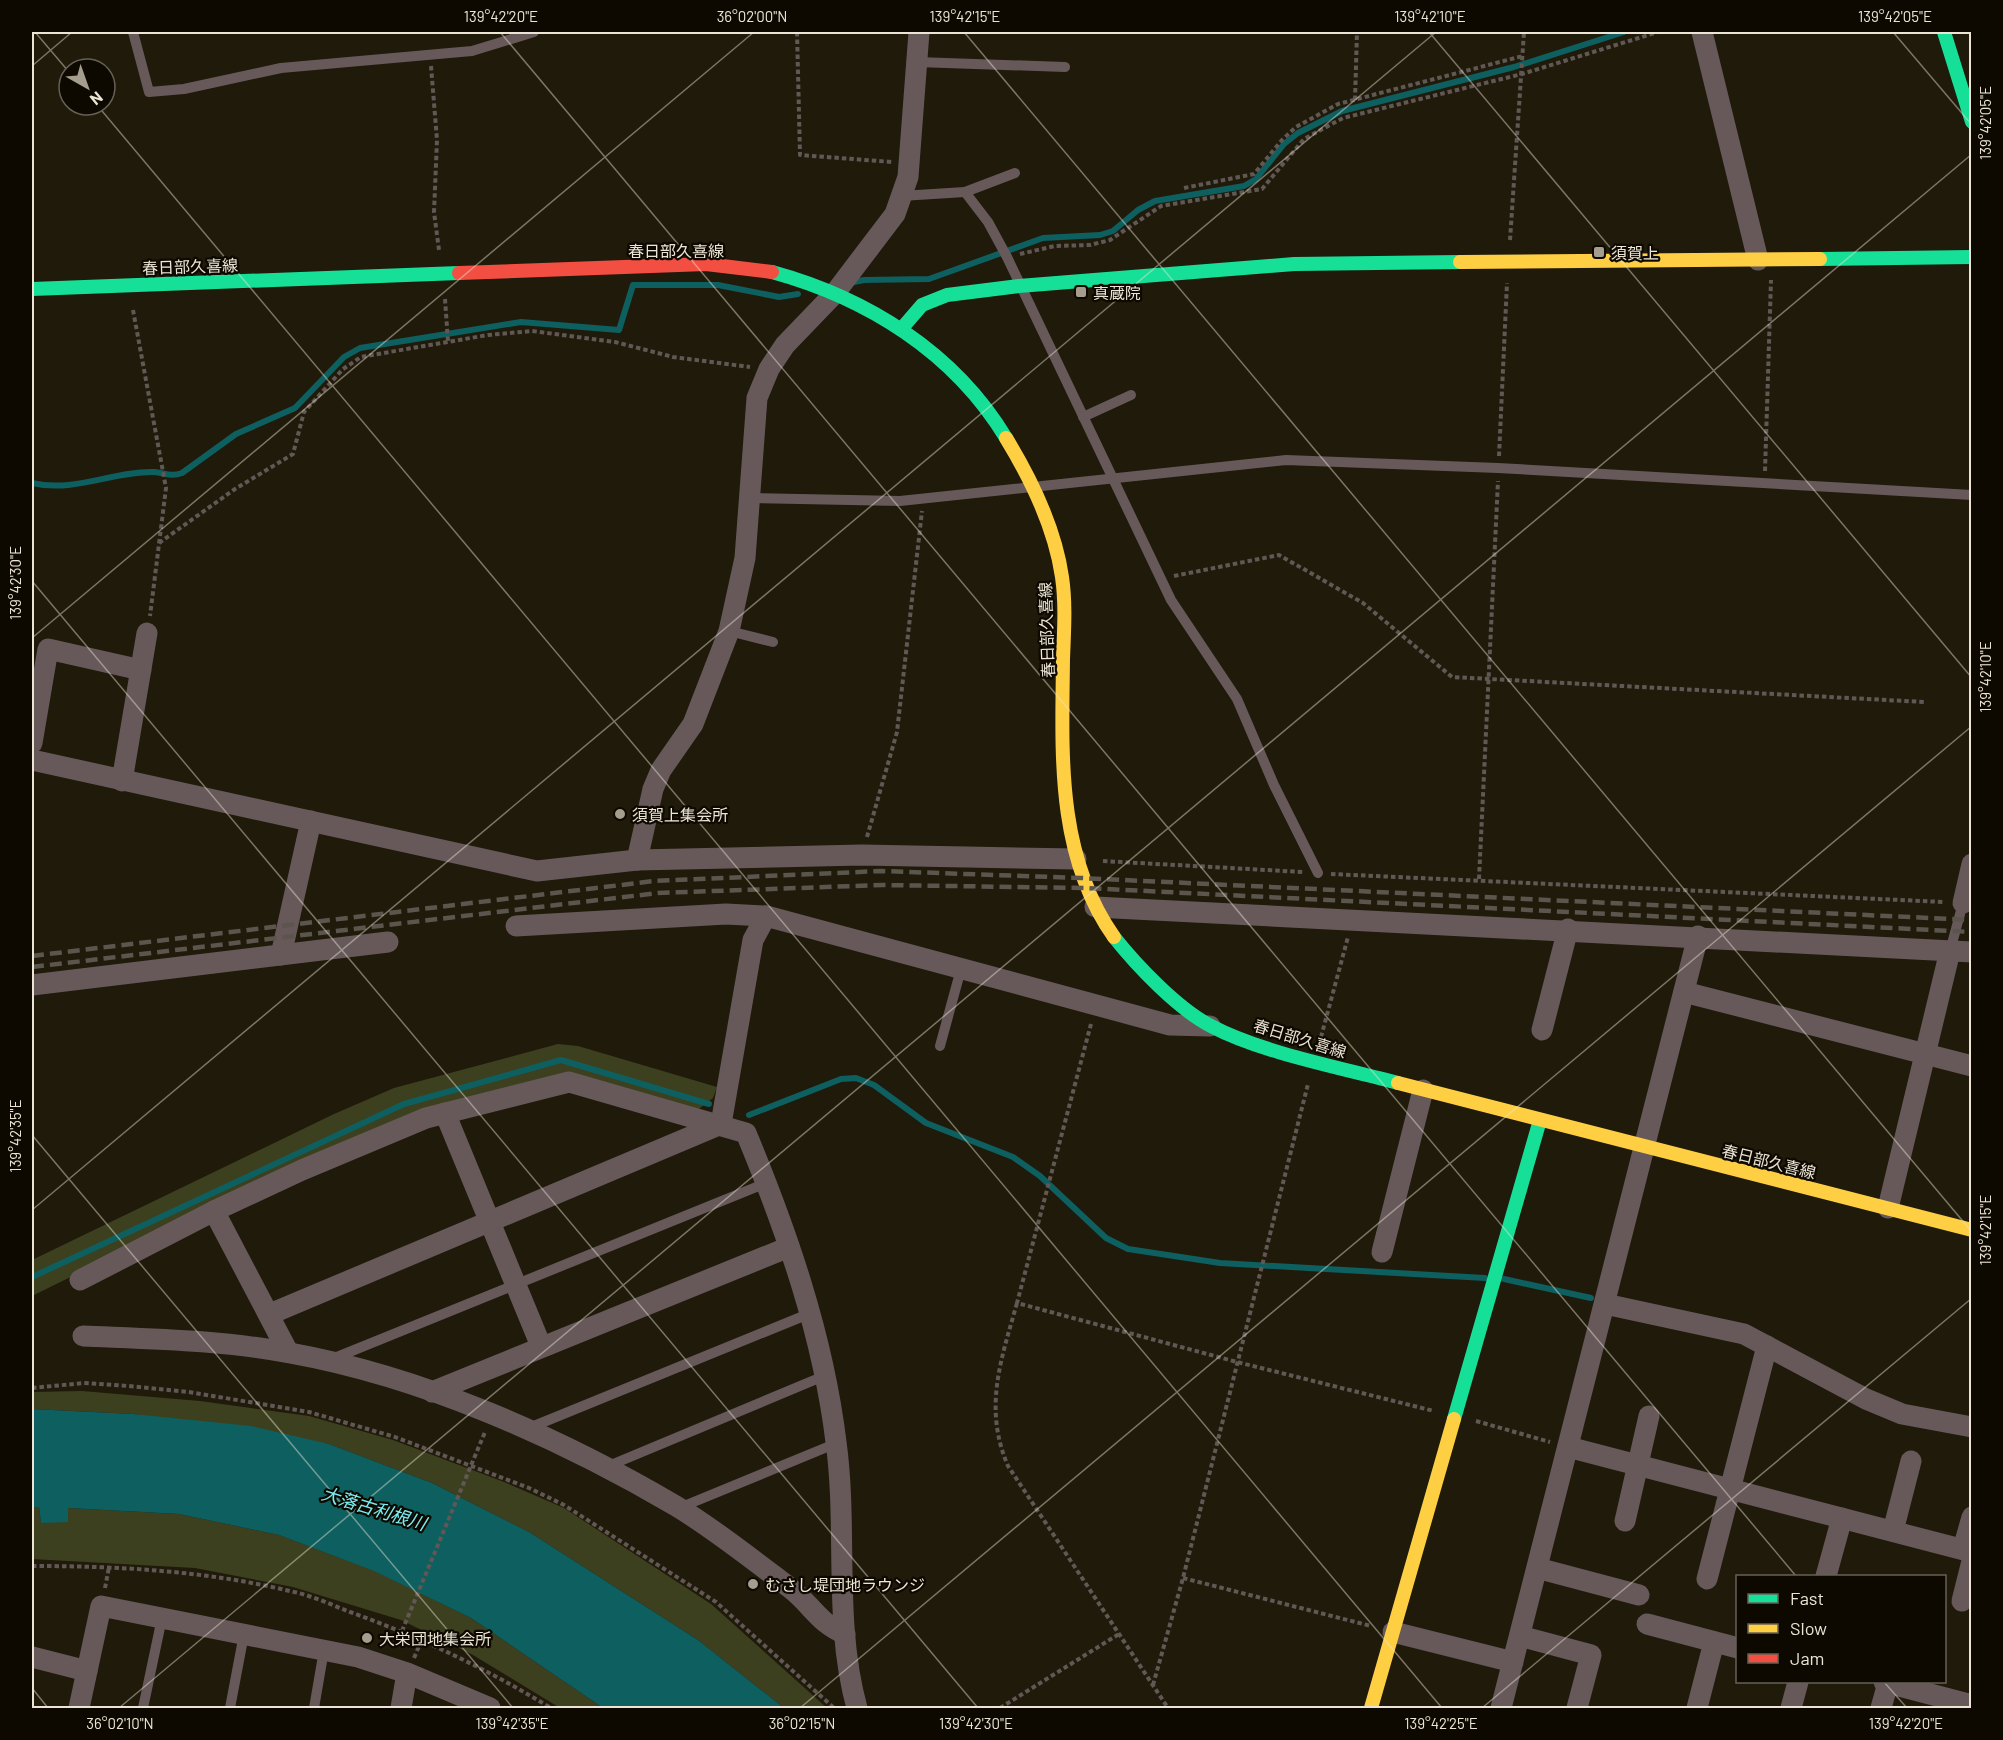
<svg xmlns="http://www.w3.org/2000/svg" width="2003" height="1740" font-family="Barlow,'Noto Sans JP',sans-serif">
	<rect width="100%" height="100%" fill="#201a0a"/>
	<g fill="#3d401f">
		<polygon points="558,1044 578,1046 717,1087 713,1098 695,1112 569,1075 249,1189 32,1296 32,1260 334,1114 394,1088"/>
		<polygon points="82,1391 200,1401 309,1416 393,1440 504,1482 564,1508 711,1604 827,1708 784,1708 698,1640 529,1532 432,1483 329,1444 133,1414 32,1409 32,1392"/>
		<polygon points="32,1507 39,1507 41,1523 68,1508 179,1514 279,1535 375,1571 471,1618 603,1708 560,1708 473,1655 401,1620 293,1587 195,1568 32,1559"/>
	</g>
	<polygon fill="#0d5f60" points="32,1409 133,1414 251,1426 329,1444 432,1483 529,1532 698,1640 784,1708 603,1708 471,1618 374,1571 279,1535 179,1514 68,1508 68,1522 41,1523 39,1507 32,1507"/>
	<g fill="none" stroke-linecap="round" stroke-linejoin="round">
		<g stroke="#0d5f60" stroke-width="6">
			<polyline points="849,283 864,280 929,279 1043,238 1100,235 1113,231 1138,210 1155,201 1244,186 1256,179 1284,144 1298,133 1342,111 1514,67 1624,32"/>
			<path d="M32,483C75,493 112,471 154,472C165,473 171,477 182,473L236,434L295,408L344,357L360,348L521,322L619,330L633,285H718L779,297L798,294"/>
			<polyline points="749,1115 841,1079 856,1078 874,1085 926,1123 1013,1157 1040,1176 1106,1238 1128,1249 1220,1263 1485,1278"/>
			<polyline points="32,1277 404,1104 561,1060 709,1104"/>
			<polyline points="1504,1279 1591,1298"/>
		</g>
		<g stroke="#615754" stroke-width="4" stroke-dasharray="4.5 3" stroke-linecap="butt">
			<polyline points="797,32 800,155 892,162"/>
			<polyline points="431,66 437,140 434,212 439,250"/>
			<polyline points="1355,100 1357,32"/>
			<polyline points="1184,188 1254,174 1282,140 1296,127 1338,104 1523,56"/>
			<polyline points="1510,240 1524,32"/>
			<polyline points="1020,254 1055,246 1090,245 1110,240 1161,206 1262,189 1304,139 1343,118 1522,74 1658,32"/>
			<polyline points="445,299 448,342"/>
			<polyline points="133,310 166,488 150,616"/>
			<polyline points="1499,456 1507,283"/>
			<polyline points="1765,471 1771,280"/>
			<polyline points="159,543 235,489 293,454 304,412 343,369 361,357 372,355 488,335 532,331 615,342 673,357 750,367"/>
			<polyline points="1174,576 1279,555 1363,603 1452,677 1924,702"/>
			<polyline points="867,837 897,732 922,511"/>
			<polyline points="1103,861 1303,872"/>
			<polyline points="1331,874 1944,902"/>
			<polyline points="1479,879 1498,481"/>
			<polyline points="1091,1024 1017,1303 1237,1362 1434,1411"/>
			<polyline points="1321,1037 1348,937"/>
			<path d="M1017,1303C1001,1360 983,1408 1008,1466L1168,1708"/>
			<polyline points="32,1388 84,1383 128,1386 189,1392 309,1412 395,1437 529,1488 564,1505 716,1602 834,1708"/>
			<polyline points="1476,1421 1550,1442"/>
			<path d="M32,1566C120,1566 208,1571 294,1592C313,1596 332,1605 350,1612C420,1637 487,1669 551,1708"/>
			<polyline points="1183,1578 1371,1626"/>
			<polyline points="105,1588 109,1567"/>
			<polyline points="402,1631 485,1432"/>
			<polyline points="414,1658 422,1639"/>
			<polyline points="1153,1685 1183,1578 1308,1084"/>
			<polyline points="1000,1708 1119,1634"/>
		</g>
		<g stroke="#67595a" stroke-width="10">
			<polyline points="133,32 149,92 184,89 281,68 472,51 534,32"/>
			<polyline points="917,62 1065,67"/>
			<polyline points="965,192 1015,173"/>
			<polyline points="901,196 965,192 988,222 1007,257 1171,600 1237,699 1274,785 1318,873"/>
			<polyline points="1083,417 1131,395"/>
			<polyline points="749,498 900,501 1286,460 1498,468 1972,495"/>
			<polyline points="729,631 773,642"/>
			<polyline points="1950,951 1963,903 1965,904"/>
			<polyline points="940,1046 961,969"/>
			<polyline points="332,1359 766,1183"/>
			<polyline points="529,1428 811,1313"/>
			<polyline points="606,1467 824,1376"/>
			<polyline points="679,1508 837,1443"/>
			<polyline points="143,1708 162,1618"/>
			<polyline points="230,1708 244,1634"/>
			<polyline points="314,1708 324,1650"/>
		</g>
		<g stroke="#67595a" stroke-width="21">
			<polyline points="1702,32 1758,260"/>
			<polyline points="32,743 48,649 141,670"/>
			<polyline points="32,760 537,871 637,860 862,855 1076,859"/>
			<polyline points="122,781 147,633"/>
			<polyline points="637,860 653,789 661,770 693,724 729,631 745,558 757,398 769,369 785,345 835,293 895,214 908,177 919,32"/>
			<polyline points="1963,903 1972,864"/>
			<polyline points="1095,907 1972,952"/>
			<polyline points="516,926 726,914 766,916"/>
			<polyline points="281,955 311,821"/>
			<polyline points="32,985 388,942"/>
			<polyline points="1684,992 1972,1066"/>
			<polyline points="1542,1030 1568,929"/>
			<polyline points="445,1113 541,1346"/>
			<polyline points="1888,1208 1950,951"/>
			<polyline points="1382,1252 1423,1090"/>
			<polyline points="80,1280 214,1211"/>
			<polyline points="1605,1304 1744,1334 1866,1399 1902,1414 1972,1427"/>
			<polyline points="270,1314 721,1124 753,940 766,916 1170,1025 1210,1026"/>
			<path d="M83,1336C152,1339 222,1340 290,1353C424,1377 560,1438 676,1506C713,1528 756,1562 790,1588C812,1605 818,1623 845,1634"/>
			<path d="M288,1352L214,1211L302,1170L426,1118L569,1082L746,1133C787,1232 823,1335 836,1442C848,1529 833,1622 857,1708"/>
			<polyline points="432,1392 789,1247"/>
			<polyline points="1568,1447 1972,1552"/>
			<polyline points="1625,1521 1649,1416"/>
			<polyline points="1893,1531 1911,1461"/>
			<polyline points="1963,1549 1972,1517"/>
			<polyline points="1537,1568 1639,1595"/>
			<polyline points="1826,1576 1842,1518"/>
			<polyline points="1707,1579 1767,1346"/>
			<polyline points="1962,1601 1972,1561"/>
			<polyline points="1647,1624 1738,1648"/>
			<polyline points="1393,1632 1513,1662"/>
			<polyline points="1520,1636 1591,1655 1577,1708"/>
			<polyline points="32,1657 87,1671"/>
			<polyline points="1884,1682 1972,1705"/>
			<polyline points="79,1708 101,1606 358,1657 407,1673 490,1708"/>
			<polyline points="401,1708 407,1673"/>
			<polyline points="1501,1708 1698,936"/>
			<polyline points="1697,1708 1714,1642"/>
			<polyline points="1791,1708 1798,1682"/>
			<polyline points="1881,1708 1888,1683"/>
		</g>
		<g stroke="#16e098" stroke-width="14">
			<polyline points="1944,32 1972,122"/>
			<polyline points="1820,259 1972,257"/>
			<path d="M772,272C867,298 954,352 1006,438"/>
			<polyline points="32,289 459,273"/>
			<polyline points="903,327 922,305 947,295 1019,286 1294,264 1460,262"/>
			<path d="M1114,937C1137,966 1178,1009 1211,1026C1262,1053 1342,1068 1398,1083"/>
			<polyline points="1454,1419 1540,1120"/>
		</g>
		<g stroke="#ffcf43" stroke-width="14">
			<polyline points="1460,262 1820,259"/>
			<path d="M1006,438C1031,479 1055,528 1062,577C1066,604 1064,632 1063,659C1062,754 1056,855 1114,937"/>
			<polyline points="1398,1083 1972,1230"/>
			<polyline points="1371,1708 1454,1419"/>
		</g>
		<polyline stroke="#f24e42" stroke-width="14" points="459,273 706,264 772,272"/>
		<g stroke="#5c554d" stroke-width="4.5" stroke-dasharray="12 6" stroke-linecap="butt">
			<polyline points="32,956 654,881 881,871 1081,878 1972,920"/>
			<polyline points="32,967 658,893 883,885 1086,888 1972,932"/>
		</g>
	</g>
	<path fill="none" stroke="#ece5d5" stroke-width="1.5" stroke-opacity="0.45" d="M35,32L69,72M500,32L1796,1576M964,32L1972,1232M1429,32L1972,678M1893,32L1972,125M32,66L72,32M97,105L1442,1708M32,581L978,1708M32,638L754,32M32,1135L513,1708M32,1210L1436,32M1884,1682L1907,1708M32,1688L48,1708M119,1708L1972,154M800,1708L1972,726M1482,1708L1972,1298"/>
	<g fill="#a59e8e" stroke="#0d0901" stroke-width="2">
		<rect x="1593" y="246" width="12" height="12" rx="3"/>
		<rect x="1075" y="286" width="12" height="12" rx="3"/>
		<circle cx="620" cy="814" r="6"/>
		<circle cx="753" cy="1584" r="6"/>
		<circle cx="367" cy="1638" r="6"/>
	</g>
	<g text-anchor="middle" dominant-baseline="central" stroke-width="4.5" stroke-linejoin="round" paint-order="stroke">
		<g font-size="16" fill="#ece5d5" stroke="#0d0901">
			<text x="676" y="250">春日部久喜線</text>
			<text transform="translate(190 266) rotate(-2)">春日部久喜線</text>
			<text transform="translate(1046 630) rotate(-92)">春日部久喜線</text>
			<text transform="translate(1300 1038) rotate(17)">春日部久喜線</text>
			<text transform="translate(1769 1161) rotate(14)">春日部久喜線</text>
		</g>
		<g font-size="16" fill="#ece5d5" stroke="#0d0901" text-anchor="start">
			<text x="1611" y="252">須賀上</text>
			<text x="1093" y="292">真蔵院</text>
			<text x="632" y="814">須賀上集会所</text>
			<text x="765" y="1584">むさし堤団地ラウンジ</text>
			<text x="379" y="1638">大栄団地集会所</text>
		</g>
		<g font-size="18" font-style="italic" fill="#79edf2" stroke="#0d0901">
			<text transform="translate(374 1508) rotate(17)">大落古利根川</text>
		</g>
	</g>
	<rect width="2003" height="1740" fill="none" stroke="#0d0901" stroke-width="66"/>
	<rect x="1736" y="1575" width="210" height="108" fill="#0d0901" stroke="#666156" stroke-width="1.5"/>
	<rect x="1748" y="1594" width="30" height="9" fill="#16e098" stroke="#666156" stroke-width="1.5"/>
	<text x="1790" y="1605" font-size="18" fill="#ece5d5">Fast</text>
	<rect x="1748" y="1624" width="30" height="9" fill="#ffcf43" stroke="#666156" stroke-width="1.5"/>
	<text x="1790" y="1635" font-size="18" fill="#ece5d5">Slow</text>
	<rect x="1748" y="1654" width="30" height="9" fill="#f24e42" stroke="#666156" stroke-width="1.5"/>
	<text x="1790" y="1665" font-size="18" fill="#ece5d5">Jam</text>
	<g transform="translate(87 87) rotate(140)"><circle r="28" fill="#0d0901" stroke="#666156" stroke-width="1.5"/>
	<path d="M0-4.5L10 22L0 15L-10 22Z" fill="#a59e8e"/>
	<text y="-9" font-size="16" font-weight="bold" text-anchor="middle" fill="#ece5d5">N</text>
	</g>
	<rect x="33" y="33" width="1937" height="1674" fill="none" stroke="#ece5d5" stroke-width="2"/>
	<g font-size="15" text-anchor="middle" fill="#ece5d5">
		<text x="501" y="22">139°42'20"E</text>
		<text x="752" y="22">36°02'00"N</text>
		<text x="965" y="22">139°42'15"E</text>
		<text x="1430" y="22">139°42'10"E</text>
		<text x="1895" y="22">139°42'05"E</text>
		<text transform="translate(1986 123) rotate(-90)" y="5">139°42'05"E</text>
		<text transform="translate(16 583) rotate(-90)" y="5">139°42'30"E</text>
		<text transform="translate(1986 677) rotate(-90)" y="5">139°42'10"E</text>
		<text transform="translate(16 1136) rotate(-90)" y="5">139°42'35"E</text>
		<text transform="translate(1986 1230) rotate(-90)" y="5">139°42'15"E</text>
		<text x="120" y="1729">36°02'10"N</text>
		<text x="512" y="1729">139°42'35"E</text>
		<text x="802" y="1729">36°02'15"N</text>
		<text x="976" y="1729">139°42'30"E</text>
		<text x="1441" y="1729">139°42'25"E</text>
		<text x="1906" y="1729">139°42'20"E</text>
	</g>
</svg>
